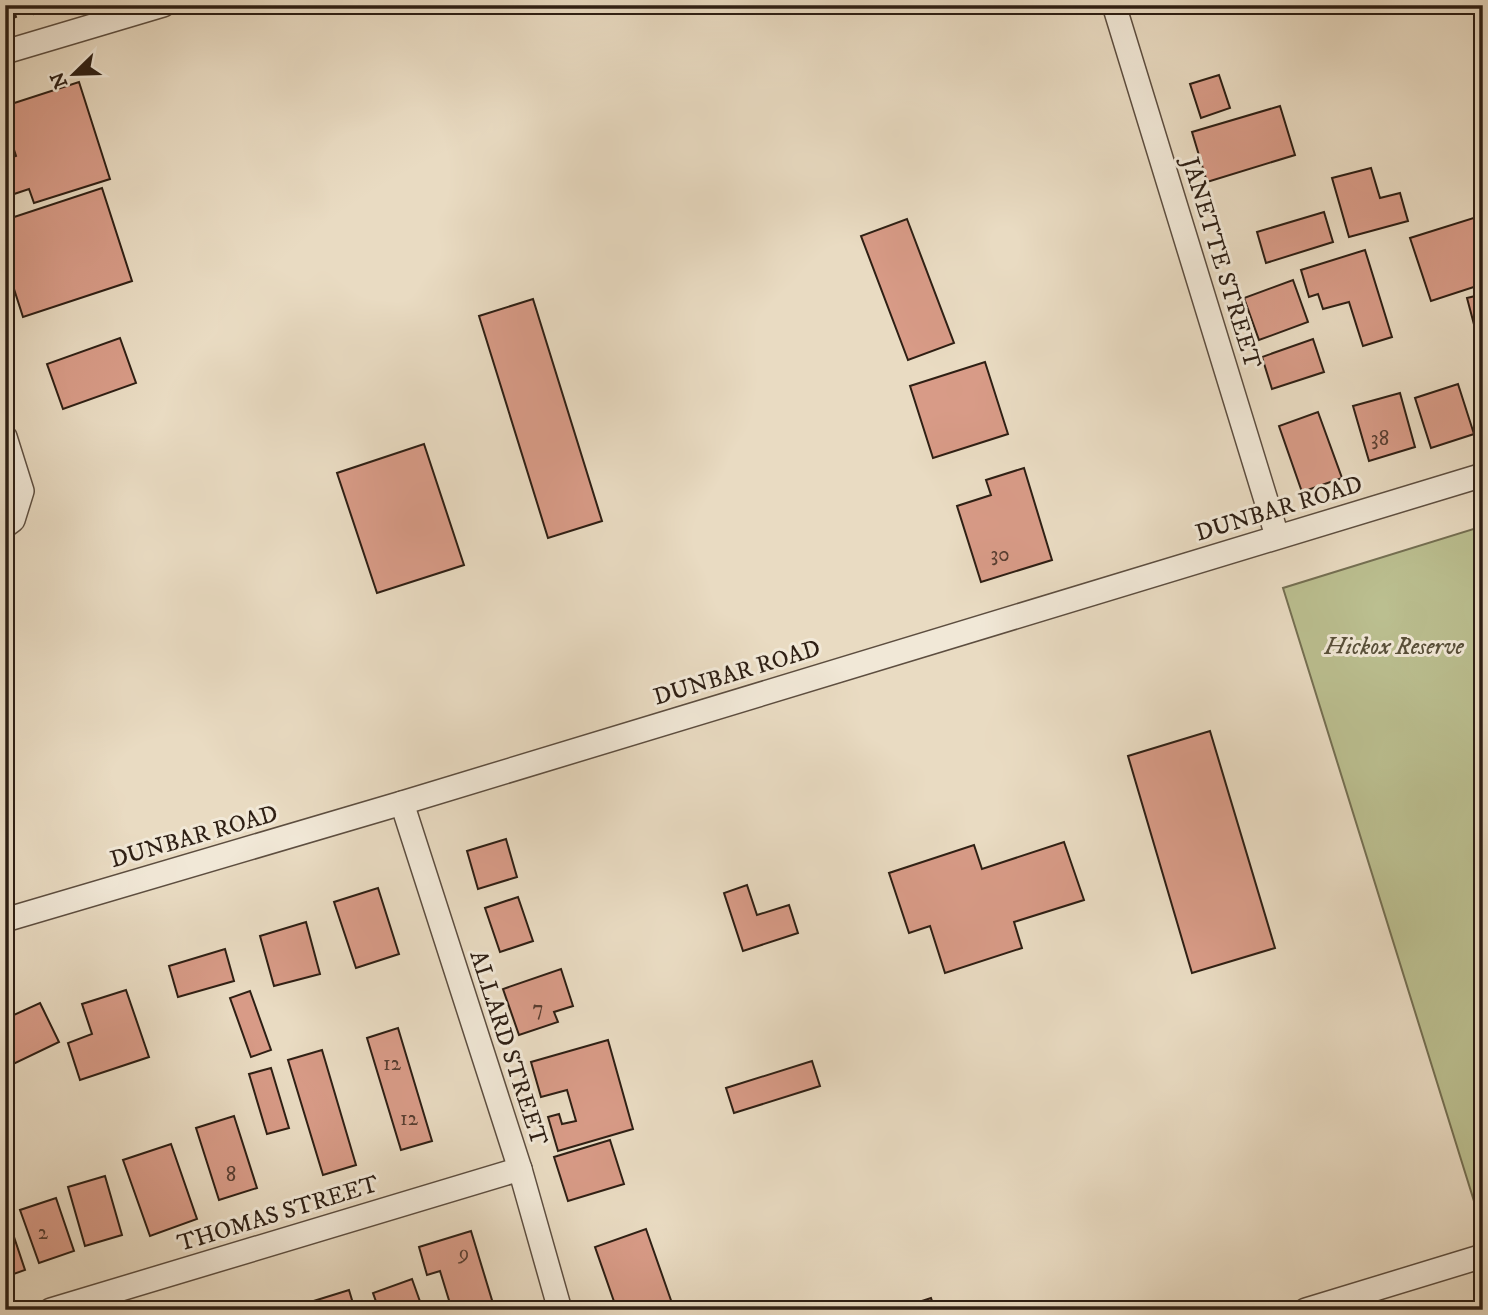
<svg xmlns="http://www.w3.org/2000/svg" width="1488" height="1315" font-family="'IM FELL DW Pica',serif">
	<rect width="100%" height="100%" fill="#e9dbc2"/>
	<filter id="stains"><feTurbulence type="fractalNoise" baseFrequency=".00286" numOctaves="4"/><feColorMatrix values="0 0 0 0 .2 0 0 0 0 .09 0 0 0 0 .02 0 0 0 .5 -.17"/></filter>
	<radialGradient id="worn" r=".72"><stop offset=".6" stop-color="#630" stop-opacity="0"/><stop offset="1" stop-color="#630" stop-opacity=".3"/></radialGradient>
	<polygon fill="#bbbf90" stroke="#746f52" stroke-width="2" points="1483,526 1483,1230 1283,588"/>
	<g fill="#d89b87" stroke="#2e1f14" stroke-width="2">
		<polygon points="5,5 12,5 16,17 5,21"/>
		<polygon points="31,5 60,5 34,14"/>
		<polygon points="1170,5 1190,5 1172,11"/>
		<polygon points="1219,75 1230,108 1201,118 1190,84"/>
		<polygon points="79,82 110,179 34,203 29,189 5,197 5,160 16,156 5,122 5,106"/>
		<polygon points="1280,106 1295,155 1207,182 1192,132"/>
		<polygon points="1371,168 1380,198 1400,193 1408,221 1349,237 1332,178"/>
		<polygon points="102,188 132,281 23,317 5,261 5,220"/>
		<polygon points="1324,212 1333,242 1266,263 1257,232"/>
		<polygon points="1483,215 1483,284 1431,301 1410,238"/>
		<polygon points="907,219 954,343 908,360 861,236"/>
		<polygon points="1365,250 1392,337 1363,346 1349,302 1323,309 1318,294 1309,297 1301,270"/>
		<polygon points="1293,280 1308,322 1259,340 1244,298"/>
		<polygon points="1483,294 1483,330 1476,332 1467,298"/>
		<polygon points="533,299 602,521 548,538 479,316"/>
		<polygon points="120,338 136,383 63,409 47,364"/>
		<polygon points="1313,339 1324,372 1272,389 1262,357"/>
		<polygon points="985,362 1008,434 933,458 910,386"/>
		<polygon points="1458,384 1474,434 1431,448 1415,398"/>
		<polygon points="1400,393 1415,447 1369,461 1353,406"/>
		<polygon points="1318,412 1342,478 1302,492 1279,426"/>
		<polygon points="424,444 464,565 377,593 337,473"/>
		<polygon points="1024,468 1052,560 981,582 957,506 991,495 986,480"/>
		<polygon points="1210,731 1275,948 1192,973 1128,756"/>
		<polygon points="506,839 517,877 478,889 467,851"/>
		<polygon points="1064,842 1084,900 1014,922 1022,948 945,973 930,926 909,933 889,873 974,845 982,869"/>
		<polygon points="747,885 757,915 789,905 798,933 743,951 724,893"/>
		<polygon points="378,888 399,954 356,968 334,902"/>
		<polygon points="518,897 533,941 500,952 485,908"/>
		<polygon points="306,922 320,974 274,986 260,936"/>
		<polygon points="225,949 234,981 178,997 169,966"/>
		<polygon points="561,969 573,1006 554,1012 558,1022 519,1035 503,989"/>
		<polygon points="126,990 149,1057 80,1080 68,1043 92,1034 82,1004"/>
		<polygon points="250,991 271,1050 251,1057 230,998"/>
		<polygon points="40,1003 59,1042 5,1068 5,1019"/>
		<polygon points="398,1028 432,1141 401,1150 367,1038"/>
		<polygon points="608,1040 633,1129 558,1151 548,1117 559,1114 562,1124 576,1121 567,1090 541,1097 531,1062"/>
		<polygon points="322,1050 356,1165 323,1175 288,1060"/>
		<polygon points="812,1061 820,1086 734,1113 726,1088"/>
		<polygon points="271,1068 289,1128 267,1134 249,1074"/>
		<polygon points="234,1116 257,1188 219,1200 196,1128"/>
		<polygon points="610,1140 624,1184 568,1201 554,1157"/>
		<polygon points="171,1144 197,1219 150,1236 123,1160"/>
		<polygon points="105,1176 122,1235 85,1246 68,1187"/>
		<polygon points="56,1198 74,1251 39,1263 20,1210"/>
		<polygon points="9,1222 25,1270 5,1277 5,1223"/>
		<polygon points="646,1229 673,1306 661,1310 617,1310 595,1247"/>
		<polygon points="471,1231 495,1310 452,1310 440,1271 427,1275 419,1247"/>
		<polygon points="412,1279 423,1310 379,1310 373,1293"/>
		<polygon points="349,1290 355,1310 306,1310 304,1304"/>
		<polygon points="931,1298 935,1310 900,1310 900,1308"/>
	</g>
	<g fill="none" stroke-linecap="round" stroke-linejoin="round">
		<g stroke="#5d4e40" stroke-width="26">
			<g id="minor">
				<polyline points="1114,5 1277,536"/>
				<polyline points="5,52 163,5"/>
				<polyline points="5,437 22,491 13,520 5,526"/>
				<polyline points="402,803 520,1169 560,1310"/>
				<polyline points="5,920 402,803 1483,475"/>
				<polyline points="51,1310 520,1169"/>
				<polyline points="1306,1310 1483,1256"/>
			</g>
		</g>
		<use href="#minor" stroke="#f1e8d7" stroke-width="23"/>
	</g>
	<g text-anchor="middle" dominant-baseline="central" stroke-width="6" stroke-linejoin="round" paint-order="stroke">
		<g font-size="21" fill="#583e31">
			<text x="1380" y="439">38</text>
			<text x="1000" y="555">30</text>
			<text x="538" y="1009">7</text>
			<text x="392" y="1064">12</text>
			<text x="409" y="1119">12</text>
			<text x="231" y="1175">8</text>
			<text x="43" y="1233">2</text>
			<text x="464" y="1254">9</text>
		</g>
		<g font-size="24" fill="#2e1f14" stroke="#f1e8d7">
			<text transform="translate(1221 263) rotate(73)">JANETTE STREET</text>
			<text transform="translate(1279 509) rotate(-17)">DUNBAR ROAD</text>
			<text transform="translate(737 673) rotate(-17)">DUNBAR ROAD</text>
			<text transform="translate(194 837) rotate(-16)">DUNBAR ROAD</text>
			<text transform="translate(508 1048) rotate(72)">ALLARD STREET</text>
			<text transform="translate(278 1214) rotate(-17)">THOMAS STREET</text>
		</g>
		<g font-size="24" font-style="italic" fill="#584f39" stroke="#f1e8d7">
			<text x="1394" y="647">Hickox Reserve</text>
		</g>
	</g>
	<rect width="1488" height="1315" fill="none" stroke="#e9dbc2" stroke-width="28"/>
	<rect x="7" y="7" width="1474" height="1301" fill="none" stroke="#2e1f14" stroke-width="3.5"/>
	<rect x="14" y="14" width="1460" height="1287" fill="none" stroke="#2e1f14" stroke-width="2"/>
	<g transform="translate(74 74) rotate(247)" stroke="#f1e8d7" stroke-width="5" paint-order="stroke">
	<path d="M0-5L12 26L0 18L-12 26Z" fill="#2e1f14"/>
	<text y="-10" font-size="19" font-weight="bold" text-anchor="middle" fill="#2e1f14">N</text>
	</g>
	<rect width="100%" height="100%" filter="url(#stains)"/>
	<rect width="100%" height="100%" fill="url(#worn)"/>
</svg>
